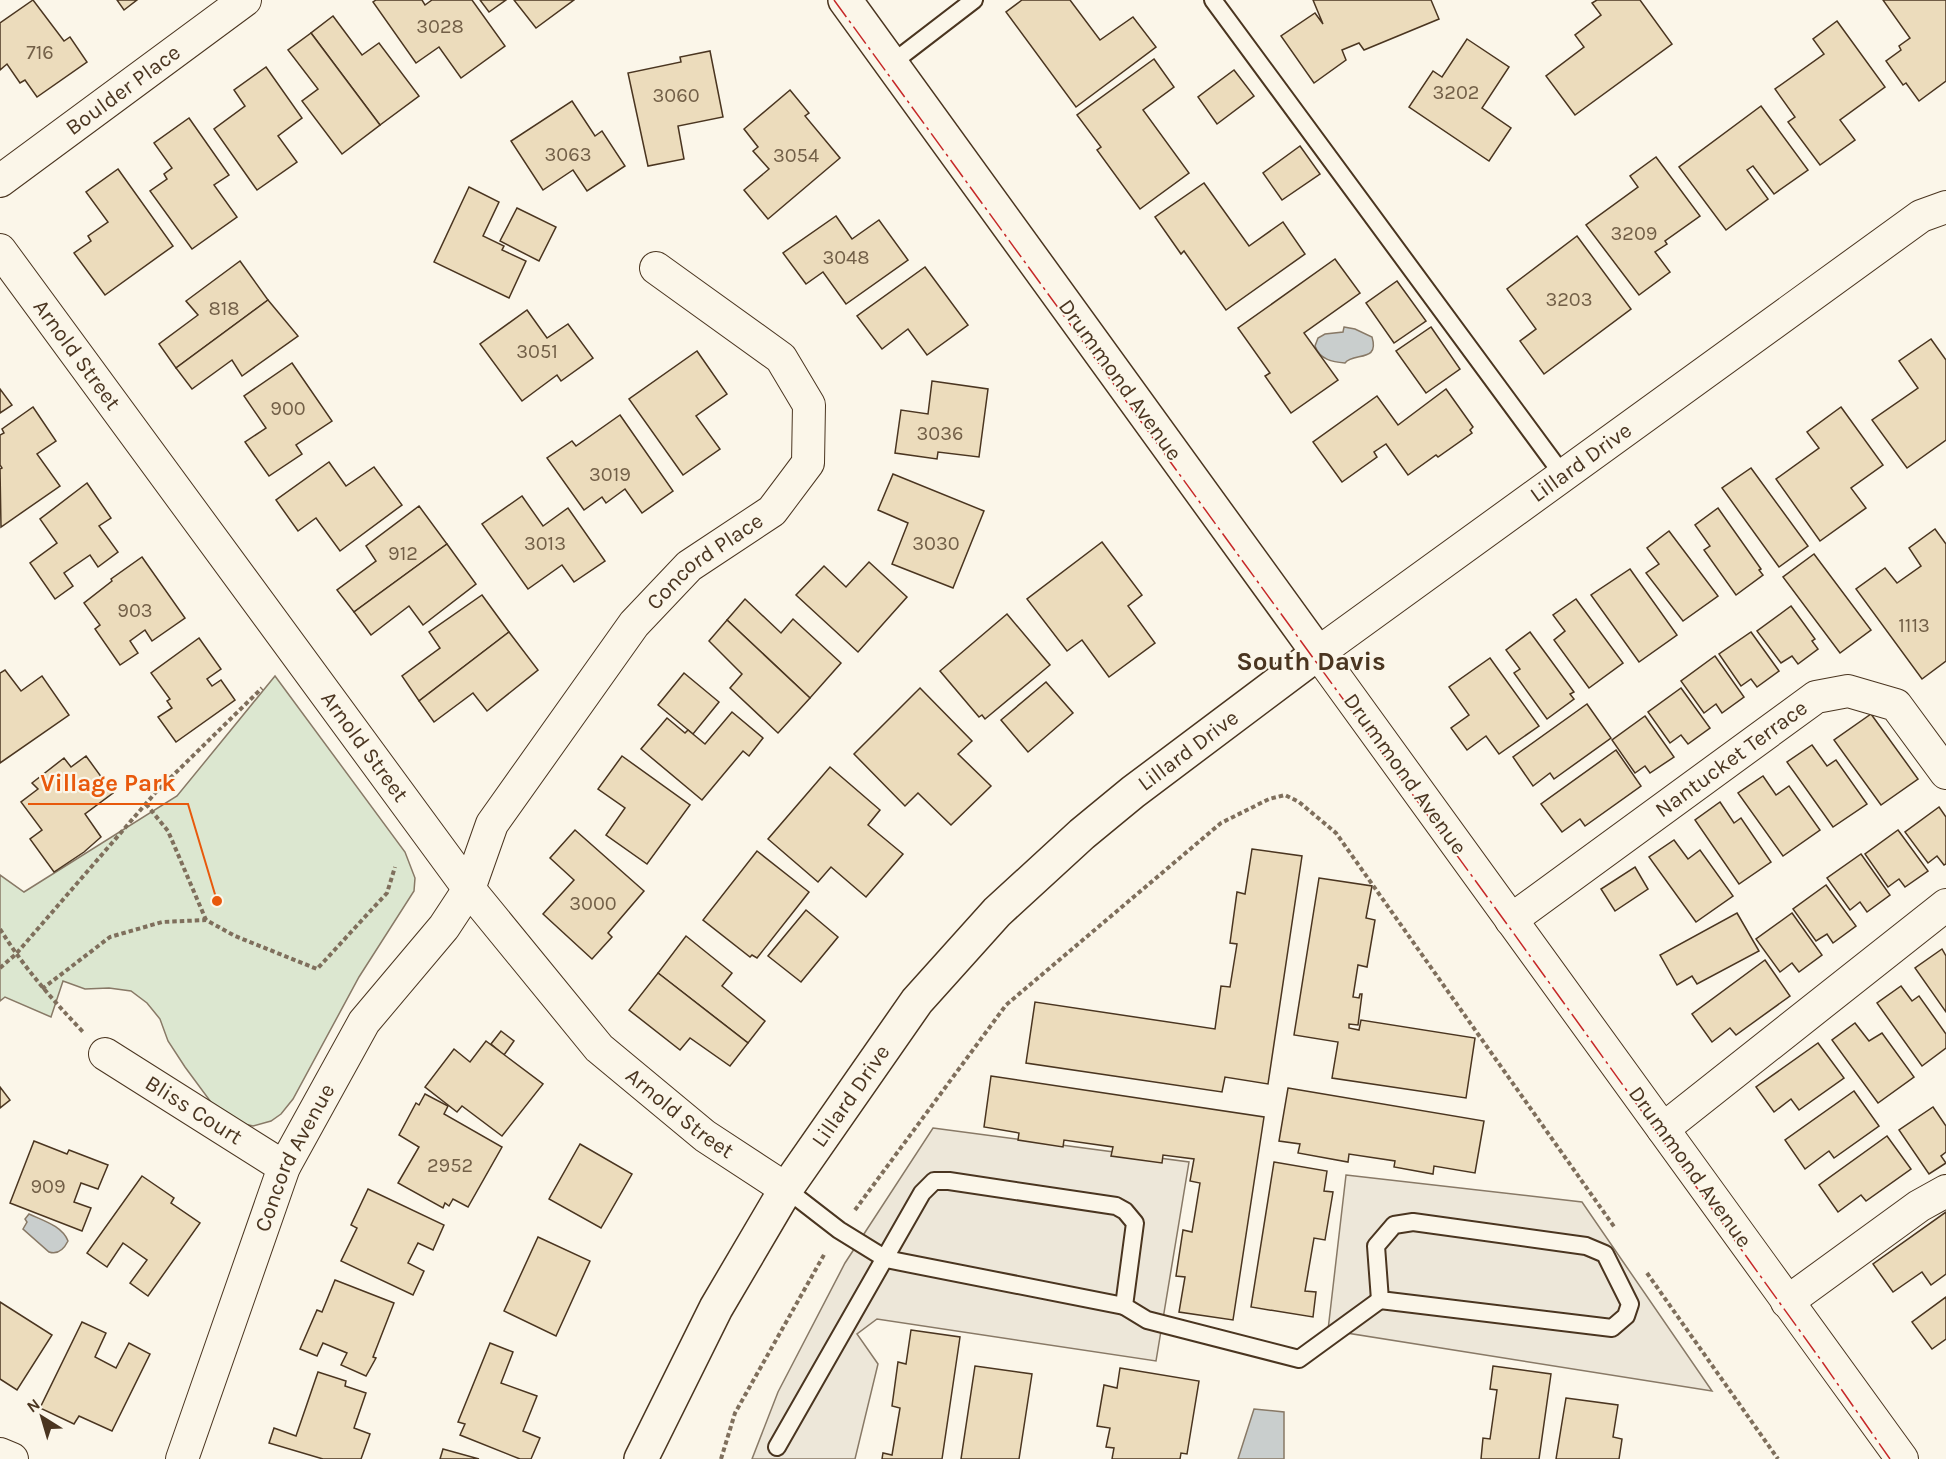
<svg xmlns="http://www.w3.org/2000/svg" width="1946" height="1459" font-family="Karla,sans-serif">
	<rect width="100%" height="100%" fill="#fbf6e9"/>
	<polygon fill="#dce7d0" stroke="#887966" stroke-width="1.5" points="275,676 405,852 415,878 414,891 359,977 293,1099 281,1114 271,1121 253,1126 240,1123 216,1109 185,1067 168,1041 160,1019 147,1003 131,991 109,988 85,989 63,981 51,1017 5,997 0,1001 0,875 24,892 177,796"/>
	<g fill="#ede7d9" stroke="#887966" stroke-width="1.5">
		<polygon points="933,1128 1189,1162 1156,1361 877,1319 857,1334 878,1364 855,1459 752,1459 778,1392 845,1263"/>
		<polygon points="1346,1175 1582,1202 1712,1391 1328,1330"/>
	</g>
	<g fill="#c9cecd" stroke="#887966" stroke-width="1.5">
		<path d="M1344,327L1355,329L1372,337C1380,363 1353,352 1345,363C1333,362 1320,360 1315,346L1318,338L1325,334L1343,332Z"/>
		<path d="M29,1214C44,1221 62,1226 68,1241C64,1249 58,1255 49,1252L23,1229L27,1222L25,1219Z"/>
		<polygon points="1254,1409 1284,1412 1284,1459 1238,1459"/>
	</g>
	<g fill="#ecdcbc" stroke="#4a3520" stroke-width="1.5">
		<polygon points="33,0 64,41 70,37 87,62 37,97 25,80 20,83 7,64 0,70 0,23"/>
		<polygon points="117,0 137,0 124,10"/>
		<polygon points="376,0 422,0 425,5 432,0 472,0 505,46 461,78 439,47 416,63 373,2"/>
		<polygon points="480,0 506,0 489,12"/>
		<polygon points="514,0 574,0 536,28"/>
		<polygon points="1022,0 1070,0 1100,40 1133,17 1156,47 1076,107 1006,12"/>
		<polygon points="1313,0 1431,0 1439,19 1364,50 1359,43 1342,50 1346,60 1314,83 1281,36 1315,13 1323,24"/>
		<polygon points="1597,0 1640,0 1672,44 1575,115 1546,76 1584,47 1575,35 1601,15 1592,3"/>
		<polygon points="1883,0 1946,0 1946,81 1919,101 1906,83 1903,85 1886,61 1901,50 1899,46 1910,38"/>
		<polygon points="333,16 362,55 379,43 419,96 380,125 311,33"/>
		<polygon points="1837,21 1885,87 1840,120 1855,140 1820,165 1788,122 1795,117 1775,89 1824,54 1813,39"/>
		<polygon points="311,33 380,125 342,154 302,101 318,89 288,50"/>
		<polygon points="1467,39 1509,67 1482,108 1511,128 1489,161 1409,107 1433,71 1442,77"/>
		<polygon points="710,51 723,117 678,126 684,159 648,166 628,73 681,62 680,57"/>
		<polygon points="1154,59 1174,87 1143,110 1189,173 1140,209 1097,150 1101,147 1077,115"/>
		<polygon points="266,67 302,118 278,136 297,162 257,190 214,129 245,106 234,90"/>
		<polygon points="1234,70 1254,96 1217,124 1198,97"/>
		<polygon points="790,90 809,113 805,116 840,158 768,219 744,190 769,169 753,151 758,147 744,129"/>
		<polygon points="572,101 595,136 602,131 625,166 587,191 573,170 543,190 511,141"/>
		<polygon points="1761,106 1808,170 1774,194 1753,166 1747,170 1768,199 1726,230 1679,167"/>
		<polygon points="189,118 229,175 214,185 237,217 192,249 150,191 167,179 164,174 172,168 154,143"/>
		<polygon points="1300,146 1320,174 1282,200 1263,173"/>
		<polygon points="1656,157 1700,216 1665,241 1667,244 1655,252 1670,272 1639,295 1586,225 1638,187 1630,176"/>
		<polygon points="118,169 173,246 105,295 74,253 91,241 88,236 108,222 86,192"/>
		<polygon points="1204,183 1249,246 1283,222 1305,254 1226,310 1184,251 1181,254 1155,217"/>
		<polygon points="469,187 499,202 483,236 504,246 502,250 526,261 509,298 434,262"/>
		<polygon points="517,208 556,227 539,261 500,241"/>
		<polygon points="836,216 852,239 879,220 908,260 846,304 823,272 806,284 783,253"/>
		<polygon points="1577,236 1631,309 1544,374 1520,341 1536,329 1507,289"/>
		<polygon points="1335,259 1360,293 1304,333 1338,380 1291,413 1265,376 1270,373 1238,328"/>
		<polygon points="240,261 268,300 176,368 159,344 198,315 186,301"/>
		<polygon points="925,267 968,325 927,355 908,329 882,349 857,316"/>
		<polygon points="1397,281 1426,321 1394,343 1366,303"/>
		<polygon points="268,300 298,336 242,376 232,360 192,389 176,368"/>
		<polygon points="527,310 547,338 568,324 593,358 561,381 557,375 522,401 480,344"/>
		<polygon points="1431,327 1460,369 1426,393 1396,351"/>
		<polygon points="1931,339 1946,360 1946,440 1907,468 1872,420 1918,388 1899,361"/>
		<polygon points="697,351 727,394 696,416 720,449 683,475 629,399"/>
		<polygon points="292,363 332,421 296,445 302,454 269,476 245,442 266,428 244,396"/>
		<polygon points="932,381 988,389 979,457 938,452 937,459 895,453 901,410 928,414"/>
		<polygon points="0,389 12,405 0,413"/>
		<polygon points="1446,389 1473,427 1470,430 1472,433 1438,457 1436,455 1408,475 1386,444 1374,452 1377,457 1342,482 1313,442 1377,396 1398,425"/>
		<polygon points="33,407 56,441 37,454 60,486 1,527 0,469 2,468 0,465 0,435 4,433 2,429"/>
		<polygon points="1841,407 1883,465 1851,488 1866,508 1820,541 1776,479 1819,448 1807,432"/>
		<polygon points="620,415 673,491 642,513 625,489 606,503 602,497 584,510 547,458 572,441 576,446"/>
		<polygon points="329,462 346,486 374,467 402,505 340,551 316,518 298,531 276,500"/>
		<polygon points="1751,468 1808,546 1779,567 1722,488"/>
		<polygon points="893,474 984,511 953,588 892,564 908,523 878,510"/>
		<polygon points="87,483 111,518 99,526 118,552 98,567 90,555 64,573 73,586 55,599 30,563 57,543 40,519"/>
		<polygon points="522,496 543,526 568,508 605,561 574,582 562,565 528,589 482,524"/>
		<polygon points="419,506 447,544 354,612 337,590 376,561 366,546"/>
		<polygon points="1718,508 1761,569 1759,570 1763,575 1736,595 1704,550 1710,546 1695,525"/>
		<polygon points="1935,529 1946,544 1946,661 1922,679 1856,589 1885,568 1897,583 1921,566 1909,548"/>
		<polygon points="1669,531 1718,596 1683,621 1646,573 1659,564 1647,548"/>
		<polygon points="1102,542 1142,595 1128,606 1155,643 1109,677 1082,640 1067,651 1027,599"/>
		<polygon points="447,544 476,584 423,625 409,606 371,635 354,612"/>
		<polygon points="1814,554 1871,630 1840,653 1783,577"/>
		<polygon points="142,557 185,618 152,641 145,630 130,641 138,653 120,665 95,629 100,625 84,603 112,581 111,579"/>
		<polygon points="869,562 907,597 858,652 796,595 824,566 846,587"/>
		<polygon points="1630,569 1677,635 1639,662 1591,595"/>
		<polygon points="482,595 509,632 419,701 402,676 440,648 429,632"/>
		<polygon points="745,599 781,633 793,619 841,663 810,698 727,620"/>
		<polygon points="1576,599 1623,663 1589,688 1554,640 1565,631 1553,615"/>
		<polygon points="1791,606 1815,639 1812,641 1818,649 1798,664 1792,656 1781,663 1757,631"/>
		<polygon points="1007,614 1050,665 985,719 982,715 979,717 940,671"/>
		<polygon points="727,620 810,698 778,733 730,688 742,674 709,641"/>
		<polygon points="509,632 538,670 487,711 473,693 434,722 419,701"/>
		<polygon points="1530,632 1574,692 1570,694 1574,699 1547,719 1514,673 1520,669 1506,650"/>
		<polygon points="1751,632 1779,671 1757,687 1751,679 1741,686 1719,654"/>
		<polygon points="199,638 221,669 207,679 212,686 221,680 235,700 176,742 158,717 172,708 167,701 170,699 151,673"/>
		<polygon points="1715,656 1744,697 1722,713 1716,704 1704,713 1681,681"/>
		<polygon points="1490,658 1539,726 1499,754 1486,736 1467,750 1451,728 1469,715 1449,687"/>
		<polygon points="5,670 21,691 42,676 69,715 0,763 0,673"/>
		<polygon points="684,673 719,702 693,734 658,705"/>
		<polygon points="1046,682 1073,713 1028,752 1001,720"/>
		<polygon points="920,688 972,741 958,754 991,786 951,825 918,793 905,806 854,754"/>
		<polygon points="1681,688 1710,728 1688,744 1681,735 1670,743 1648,712"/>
		<polygon points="1587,704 1611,738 1554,779 1550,773 1533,786 1513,757"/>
		<polygon points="732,712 763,738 749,756 743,751 702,800 641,749 667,718 685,733 688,730 705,744"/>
		<polygon points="1871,714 1918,779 1881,805 1834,740"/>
		<polygon points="1645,716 1674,757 1650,773 1645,766 1635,773 1612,740"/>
		<polygon points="1812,745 1827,766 1836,760 1867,804 1833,827 1787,762"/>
		<polygon points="1616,750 1641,786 1585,826 1580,819 1562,832 1541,804"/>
		<polygon points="86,756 113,793 85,814 101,837 84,852 54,872 30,839 42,830 21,802 38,789 32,783 64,758 71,767"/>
		<polygon points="622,756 690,805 647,864 606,835 625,808 598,789"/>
		<polygon points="830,767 880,810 868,825 903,854 866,897 831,867 818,882 768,839"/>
		<polygon points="1763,776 1776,795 1789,786 1820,830 1783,856 1738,793"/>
		<polygon points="1720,802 1734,823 1741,818 1771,862 1739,884 1695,820"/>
		<polygon points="1939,807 1946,817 1946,864 1944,865 1937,856 1928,863 1905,832"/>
		<polygon points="575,830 644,891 608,933 612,937 592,959 543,914 574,880 550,858"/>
		<polygon points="1898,830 1928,871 1905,887 1899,879 1888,887 1865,854"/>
		<polygon points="1674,840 1688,859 1700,850 1733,896 1696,922 1649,857"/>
		<polygon points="1252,849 1302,856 1268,1084 1225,1077 1222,1092 1026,1063 1035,1002 1215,1029 1221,986 1230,987 1237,944 1230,943 1237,892 1245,894"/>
		<polygon points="757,851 809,892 757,958 752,955 750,957 703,920"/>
		<polygon points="1861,854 1890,895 1867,912 1860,902 1850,910 1827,878"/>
		<polygon points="1635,867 1648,889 1615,911 1601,889"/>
		<polygon points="1319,878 1372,886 1366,918 1375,920 1367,967 1358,965 1353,997 1359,998 1360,994 1362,994 1358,1025 1349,1024 1349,1028 1359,1030 1361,1020 1475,1038 1466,1098 1332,1078 1338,1042 1294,1035"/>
		<polygon points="1826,885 1856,926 1833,943 1827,934 1816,941 1793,909"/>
		<polygon points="806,910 838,937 801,982 768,956"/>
		<polygon points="1737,913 1759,951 1697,984 1692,976 1677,985 1660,955"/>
		<polygon points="1792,913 1822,955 1799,972 1792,963 1780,972 1756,939"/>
		<polygon points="686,936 732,973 722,986 765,1021 748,1043 658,973"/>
		<polygon points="1942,949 1946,956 1946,1012 1915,968"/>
		<polygon points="1765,960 1790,996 1736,1035 1730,1028 1712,1042 1692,1014"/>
		<polygon points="658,973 748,1043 730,1066 690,1038 680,1050 629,1010"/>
		<polygon points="1901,986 1912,1001 1919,996 1946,1034 1946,1048 1922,1066 1877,1003"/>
		<polygon points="1855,1023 1869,1041 1882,1033 1914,1077 1878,1103 1832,1040"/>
		<polygon points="501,1031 514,1041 504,1055 491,1044"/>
		<polygon points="486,1041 543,1084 502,1136 462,1106 457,1112 425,1087 454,1049 470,1062"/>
		<polygon points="1818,1043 1844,1078 1799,1110 1791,1099 1774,1112 1756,1087"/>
		<polygon points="991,1076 1264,1117 1233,1320 1179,1312 1185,1277 1176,1276 1183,1230 1192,1232 1200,1183 1190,1181 1194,1159 1163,1155 1162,1163 1111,1156 1113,1147 1064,1140 1063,1147 1018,1140 1019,1133 984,1127"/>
		<polygon points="0,1087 10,1100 0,1108"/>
		<polygon points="1288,1088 1484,1121 1475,1173 1434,1166 1433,1174 1394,1167 1395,1161 1349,1154 1348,1162 1298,1153 1300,1144 1279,1141"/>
		<polygon points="1854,1091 1879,1126 1834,1158 1829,1151 1805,1169 1785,1140"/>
		<polygon points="425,1094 448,1106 444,1114 502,1147 468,1207 453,1199 449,1206 445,1203 443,1208 398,1183 419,1147 399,1135 416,1103 419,1105"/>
		<polygon points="1933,1107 1946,1126 1946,1152 1941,1156 1946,1163 1929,1174 1899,1130"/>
		<polygon points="1887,1136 1911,1169 1866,1201 1861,1195 1838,1212 1819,1185"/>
		<polygon points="34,1141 67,1154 69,1150 108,1165 98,1189 81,1183 74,1202 91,1208 82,1231 10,1203"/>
		<polygon points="580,1144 632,1174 601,1228 549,1199"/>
		<polygon points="1274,1162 1327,1171 1324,1191 1333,1192 1325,1240 1314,1238 1305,1291 1316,1292 1313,1317 1251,1307"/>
		<polygon points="142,1176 174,1198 171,1203 200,1223 148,1296 130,1283 147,1260 123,1243 107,1267 87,1253"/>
		<polygon points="368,1189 444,1225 433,1250 418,1243 408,1263 424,1271 413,1295 341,1261 357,1228 351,1225"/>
		<polygon points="1946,1212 1946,1274 1931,1285 1922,1272 1893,1292 1873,1264"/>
		<polygon points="538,1237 590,1261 556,1336 504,1311"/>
		<polygon points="335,1280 394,1303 373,1357 376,1358 366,1376 341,1365 347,1353 323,1343 317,1356 300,1349 317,1310 322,1312"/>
		<polygon points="1946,1297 1946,1339 1932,1349 1912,1322"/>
		<polygon points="0,1302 52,1335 17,1390 0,1379"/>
		<polygon points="82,1322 106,1333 95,1357 116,1368 129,1343 150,1354 112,1431 79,1416 74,1424 40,1408"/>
		<polygon points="911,1330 960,1337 942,1459 882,1459 883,1453 892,1455 900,1408 892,1406 898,1362 906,1364"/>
		<polygon points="490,1343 513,1352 501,1383 537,1396 523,1431 540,1438 531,1459 520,1459 460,1435 465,1424 458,1422"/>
		<polygon points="975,1366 1032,1374 1019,1459 961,1459"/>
		<polygon points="1493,1366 1551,1374 1539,1459 1481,1459 1483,1438 1490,1439 1497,1390 1490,1389"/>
		<polygon points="1120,1368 1199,1381 1187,1454 1181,1453 1180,1459 1112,1459 1114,1448 1106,1447 1110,1428 1097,1426 1104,1385 1117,1388"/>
		<polygon points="318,1372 346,1381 345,1386 366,1393 354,1428 370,1434 361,1459 323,1459 269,1443 274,1428 296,1436"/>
		<polygon points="1566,1398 1618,1405 1613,1437 1622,1439 1619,1459 1556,1459"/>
		<polygon points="443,1449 479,1459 440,1459"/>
	</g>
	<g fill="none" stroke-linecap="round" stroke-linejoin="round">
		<g stroke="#4a3520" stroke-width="20">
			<g id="lane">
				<polyline points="1213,0 1563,475"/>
				<polyline points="892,63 974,0"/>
				<polyline points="786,1189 839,1230 886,1259 1124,1306"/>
				<polygon points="1413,1222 1586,1246 1605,1254 1630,1304 1626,1316 1612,1328 1380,1300 1376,1246 1394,1225"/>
				<polyline points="777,1447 922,1193 934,1181 949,1181 1116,1206 1125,1211 1135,1223 1124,1306 1147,1320 1299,1359 1380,1300"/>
			</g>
		</g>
		<g stroke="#4a3520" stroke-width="34">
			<g id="street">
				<path id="s1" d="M0,181L245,0"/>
				<path id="s2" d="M0,250L469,889L599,1048L705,1136L786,1189"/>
				<path id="s3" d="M1511,920L1816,697L1848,691L1896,705L1946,773"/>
				<path id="s4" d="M105,1054L284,1167"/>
				<polyline points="1663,1129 1946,905"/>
				<polyline points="1787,1302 1919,1206 1946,1191"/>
				<polyline points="0,1454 12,1459"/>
				<path id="s5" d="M182,1459L284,1167L364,1022L444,927L469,889L492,824L634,624L689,566L772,511L808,463L809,405L781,358L656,268"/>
				<path id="s6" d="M1902,1459L1318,653L1921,216L1946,207"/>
			</g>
		</g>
		<g stroke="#4a3520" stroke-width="36">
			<g id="secondary">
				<path id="s7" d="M641,1459L716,1308L786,1189L917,1001L997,912L1082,834L1133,792L1318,653L845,0"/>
			</g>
		</g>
		<g stroke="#7f6f5c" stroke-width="4" stroke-dasharray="4.5 3" stroke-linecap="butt">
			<polyline points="146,804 168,831 206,920"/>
			<path d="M0,929C25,969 51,998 83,1032"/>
			<polyline points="0,968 16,954 156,792 262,688"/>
			<polyline points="42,989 110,937 162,922 206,920 235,936 317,969 387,893 395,867"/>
			<polyline points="855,1210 1006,1005 1221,823 1269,799 1285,795 1299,802 1336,833 1615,1228"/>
			<polyline points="1647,1273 1778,1459"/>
			<polyline points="721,1459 735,1413 825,1253"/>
		</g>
		<use href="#lane" stroke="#fbf6e9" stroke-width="16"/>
		<use href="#street" stroke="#fbf6e9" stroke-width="32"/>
		<use href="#secondary" stroke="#fbf6e9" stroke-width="33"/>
		<polyline stroke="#c62828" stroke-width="1.5" stroke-dasharray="21 4.5 3 4.5" stroke-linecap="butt" points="834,0 1512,931 1823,1363 1890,1459"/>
	</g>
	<g text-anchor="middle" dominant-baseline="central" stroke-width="4.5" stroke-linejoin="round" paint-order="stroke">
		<g font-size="20" fill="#725f47">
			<text x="440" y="26">3028</text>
			<text x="40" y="52">716</text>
			<text x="1456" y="92">3202</text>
			<text x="676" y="95">3060</text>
			<text x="568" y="154">3063</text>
			<text x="796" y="155">3054</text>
			<text x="1634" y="233">3209</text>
			<text x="846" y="257">3048</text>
			<text x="1569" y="299">3203</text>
			<text x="224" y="308">818</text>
			<text x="537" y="351">3051</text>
			<text x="288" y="408">900</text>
			<text x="940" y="433">3036</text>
			<text x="610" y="474">3019</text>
			<text x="545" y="543">3013</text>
			<text x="936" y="543">3030</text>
			<text x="403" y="553">912</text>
			<text x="135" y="610">903</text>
			<text x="1914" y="625">1113</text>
			<text x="593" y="903">3000</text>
			<text x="450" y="1165">2952</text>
			<text x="48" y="1186">909</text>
		</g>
		<g font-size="22" fill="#4a3520" stroke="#fbf6e9">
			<text stroke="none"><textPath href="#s1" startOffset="153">Boulder Place</textPath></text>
			<text stroke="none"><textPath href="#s2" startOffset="130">Arnold Street</textPath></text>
			<text transform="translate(1120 380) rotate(54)">Drummond Avenue</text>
			<text stroke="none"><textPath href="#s6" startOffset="1320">Lillard Drive</textPath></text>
			<text stroke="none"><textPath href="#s5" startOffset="1054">Concord Place</textPath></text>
			<text stroke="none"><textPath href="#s2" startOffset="616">Arnold Street</textPath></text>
			<text stroke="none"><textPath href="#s7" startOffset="906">Lillard Drive</textPath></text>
			<text stroke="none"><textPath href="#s3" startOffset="273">Nantucket Terrace</textPath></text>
			<text transform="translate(1405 774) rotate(54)">Drummond Avenue</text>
			<text stroke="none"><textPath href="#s7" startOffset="420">Lillard Drive</textPath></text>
			<text stroke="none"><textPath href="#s4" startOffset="105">Bliss Court</textPath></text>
			<text stroke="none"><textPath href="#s2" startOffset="1102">Arnold Street</textPath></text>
			<text stroke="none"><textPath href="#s5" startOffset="322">Concord Avenue</textPath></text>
			<text transform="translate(1690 1167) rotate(54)">Drummond Avenue</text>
		</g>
		<g font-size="26" font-weight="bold" fill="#4a3520" stroke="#fbf6e9">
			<text x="1311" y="661">South Davis</text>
		</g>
	</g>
	<path fill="none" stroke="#e8590c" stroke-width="2" d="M217 901L188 804H28"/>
	<circle fill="#e8590c" stroke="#fbf6e9" stroke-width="2" cx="217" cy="901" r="6"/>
	<g font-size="24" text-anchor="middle" font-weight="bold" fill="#e8590c" stroke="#fbf6e9" stroke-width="4.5" stroke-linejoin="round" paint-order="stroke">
		<text x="108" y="791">Village Park</text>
	</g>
	<g transform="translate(42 1417) rotate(323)" stroke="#fbf6e9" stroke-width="4.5" paint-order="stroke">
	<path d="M0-4.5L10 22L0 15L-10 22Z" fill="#4a3520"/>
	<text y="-9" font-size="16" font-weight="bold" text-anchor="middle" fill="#4a3520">N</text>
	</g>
</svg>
